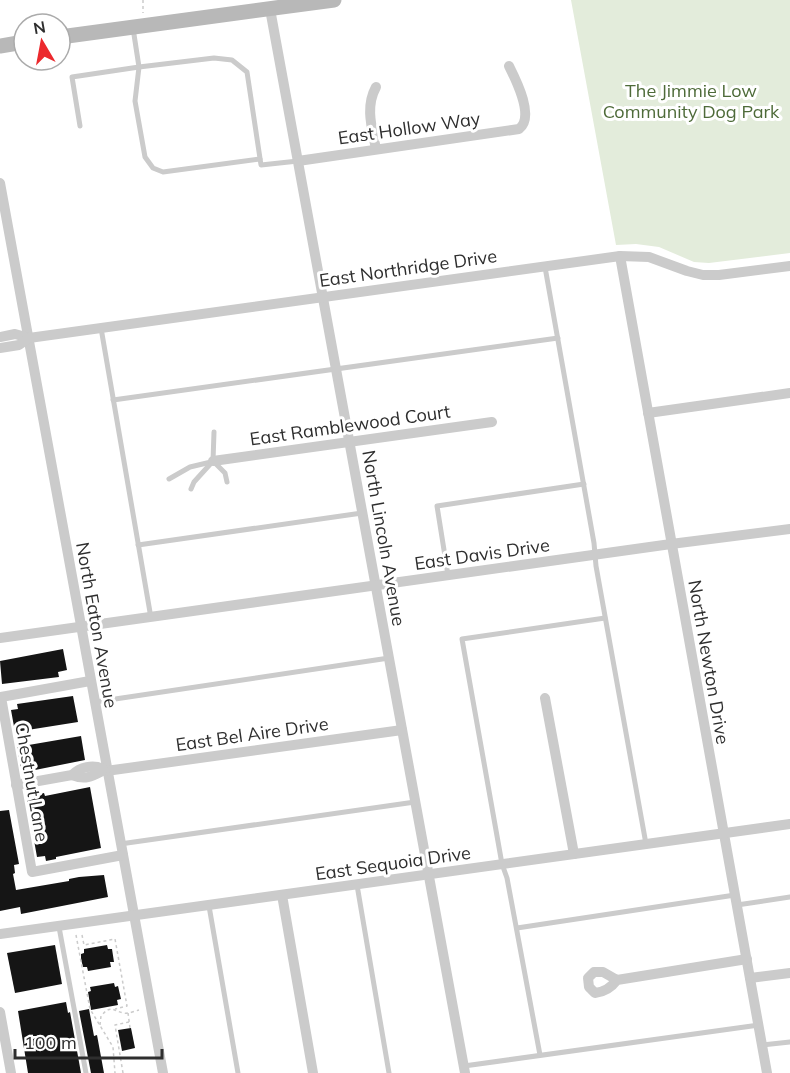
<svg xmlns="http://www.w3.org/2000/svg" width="790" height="1073" font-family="Mulish,sans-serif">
	<rect width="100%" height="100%" fill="#fff"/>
	<polygon fill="#e3ecdb" points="571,0 790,0 790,253 709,263 694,262 659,247 636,244 616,245"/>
	<g fill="#151515">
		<polygon points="63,649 67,670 58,672 59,677 2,684 0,661"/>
		<polygon points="73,696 78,722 15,732 11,710 18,709 17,704"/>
		<polygon points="81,736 85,760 30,771 29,766 21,768 17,747"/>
		<polygon points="90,787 101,848 56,857 56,859 46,861 45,856 37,857 27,801 34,799 34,795 44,793 45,796"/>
		<polygon points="9,810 19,864 14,865 15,873 13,874 16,890 69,881 69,879 79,877 104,875 108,897 21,914 20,907 0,911 0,811"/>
		<polygon points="55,945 62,984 15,993 7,953"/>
		<polygon points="107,945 108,949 112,949 114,962 110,962 111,967 88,971 87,967 83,967 81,959 81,954 84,953 84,949"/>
		<polygon points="114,983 115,987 118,986 121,999 117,1000 118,1005 91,1010 88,992 91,991 90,987"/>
		<polygon points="66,1002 68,1013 70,1012 81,1073 28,1073 18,1011"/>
		<polygon points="89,1009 94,1036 97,1035 104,1073 91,1073 79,1011"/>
		<polygon points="131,1028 135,1048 122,1051 118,1030"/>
	</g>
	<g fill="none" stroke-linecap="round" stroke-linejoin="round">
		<g stroke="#cbcbcb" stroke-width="1.5" stroke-dasharray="3 3" stroke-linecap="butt">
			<polyline points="143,0 143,13"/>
			<polyline points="76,935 90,1009 113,1047 115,1073"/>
			<polyline points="82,935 84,945 115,939 127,1006 115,1009"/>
			<polyline points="128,1013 130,1028"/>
			<path d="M100,1025L101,1016C111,1004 113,1011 124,1013C128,1014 135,1011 139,1010"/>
			<polyline points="123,1073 115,1025 129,1022"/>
		</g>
		<g stroke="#cbcbcb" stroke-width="5">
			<polyline points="133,28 139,67 214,58 232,60 247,72 261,165 298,161"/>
			<polyline points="80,126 72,77 139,67 135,101 145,157 153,168 163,172 260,159"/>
			<polyline points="545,267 594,543 596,566 646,844"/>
			<polyline points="101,328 151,618"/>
			<polyline points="113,400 558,338"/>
			<polyline points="214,462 225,473 227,482"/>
			<polyline points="169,479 190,467 211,462"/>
			<polyline points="191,489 194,482 213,461 214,432"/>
			<polyline points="138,545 362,513"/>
			<polyline points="448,575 437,506 584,484"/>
			<polyline points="95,702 389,658"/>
			<polyline points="120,844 415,802"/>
			<polyline points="357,885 389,1073"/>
			<polyline points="737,905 790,897"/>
			<polyline points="209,906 238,1073"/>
			<polyline points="59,927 86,1073"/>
			<polyline points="517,928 735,895"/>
			<polyline points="762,1045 790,1042"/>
			<polyline points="540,1055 507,878 502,864 462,639 605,618"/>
			<polyline points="464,1066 759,1025"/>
		</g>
		<g stroke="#cbcbcb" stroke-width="10">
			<polyline points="270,9 465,1073"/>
			<path d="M376,149C372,128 365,107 376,87"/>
			<path d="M298,161L519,129C535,117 516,80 509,66"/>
			<polyline points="0,183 163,1073"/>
			<polyline points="620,256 767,1073"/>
			<polyline points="0,337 15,334 29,338 620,256 649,257 687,271 703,275 719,275 790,266"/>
			<polyline points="0,348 19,345 29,338"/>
			<polyline points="648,413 790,393"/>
			<polyline points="213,461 492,422"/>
			<polyline points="0,638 671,544 790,529"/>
			<polyline points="90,681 1,697 32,872 123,855"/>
			<polyline points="545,698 574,854"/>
			<polyline points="106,771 402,730"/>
			<path d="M72,775C87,781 94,775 106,769"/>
			<path d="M16,785L72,775C80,767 93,764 103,769"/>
			<polyline points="282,895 313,1073"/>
			<polyline points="0,934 790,824"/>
			<polyline points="750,978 790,973"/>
			<path d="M617,980C611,988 605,992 595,993L589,987L588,978L594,972H603L617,980L747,959"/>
			<polyline points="0,1012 11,1073"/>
		</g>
		<g stroke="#b8b8b8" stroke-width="15">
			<polyline points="60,37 334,0"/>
			<polyline points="0,46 24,42"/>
		</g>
	</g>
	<g text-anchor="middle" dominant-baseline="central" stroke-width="6" stroke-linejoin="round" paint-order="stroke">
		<g font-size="18" fill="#4e6b39" stroke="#fff">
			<text x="691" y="90">The Jimmie Low<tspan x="691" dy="21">Community Dog Park</tspan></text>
		</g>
		<g font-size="18" fill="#2e2e2e" stroke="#fff">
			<text transform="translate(409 128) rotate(-8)">East Hollow Way</text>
			<text transform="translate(408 268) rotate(-8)">East Northridge Drive</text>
			<text transform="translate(350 425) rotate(-8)">East Ramblewood Court</text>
			<text transform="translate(384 538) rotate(80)">North Lincoln Avenue</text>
			<text transform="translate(482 554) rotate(-8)">East Davis Drive</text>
			<text transform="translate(97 625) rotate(80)">North Eaton Avenue</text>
			<text transform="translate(709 662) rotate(80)">North Newton Drive</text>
			<text transform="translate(252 734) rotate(-8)">East Bel Aire Drive</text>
			<text transform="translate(32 782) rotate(80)">Chestnut Lane</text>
			<text transform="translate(393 863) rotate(-8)">East Sequoia Drive</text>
		</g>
	</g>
	<g transform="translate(42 42) rotate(350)"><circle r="28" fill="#ffffff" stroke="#ababab" stroke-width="1.5"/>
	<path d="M0-4.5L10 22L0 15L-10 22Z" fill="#ec292d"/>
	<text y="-9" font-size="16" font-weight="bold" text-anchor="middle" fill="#2e2e2e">N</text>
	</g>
	<path d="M15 1049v9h147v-9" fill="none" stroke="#2e2e2e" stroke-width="3"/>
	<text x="24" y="1049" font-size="18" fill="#2e2e2e" stroke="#ffffff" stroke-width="4.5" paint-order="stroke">100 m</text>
</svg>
